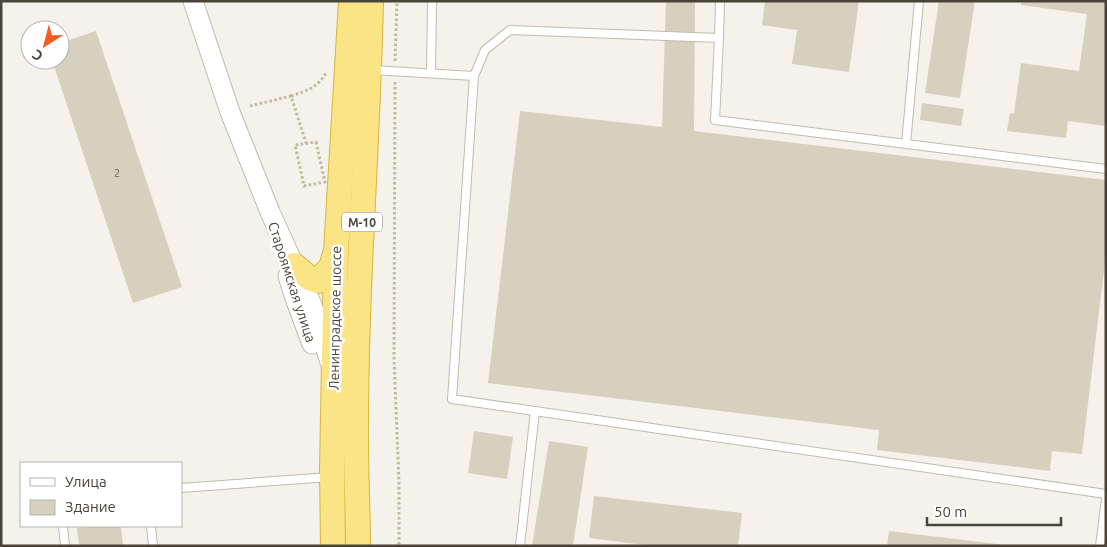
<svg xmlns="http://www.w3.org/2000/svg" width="1107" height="547" font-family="Ubuntu,sans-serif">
	<rect width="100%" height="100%" fill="#f4f2ea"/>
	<g fill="#d6d0bf">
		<polygon points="666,1 695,1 694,131 1106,180 1106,253 1082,454 1052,451 1050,471 877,450 879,430 488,383 520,111 662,127"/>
		<polygon points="765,1 859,1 849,72 792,64 797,30 762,25"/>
		<polygon points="939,1 975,1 960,98 925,93"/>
		<polygon points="1021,1 1106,1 1106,126 1068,121 1066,138 1007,131 1010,113 1014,114 1021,63 1079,71 1087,14 1021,5"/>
		<polygon points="96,31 182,287 133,303 52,60 60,60 60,43"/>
		<polygon points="922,103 964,109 961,126 920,120"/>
		<polygon points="474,431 513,437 507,479 468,473"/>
		<polygon points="549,441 588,447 573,546 532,546"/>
		<polygon points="594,496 742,513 738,546 653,546 589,538"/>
		<polygon points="102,526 121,526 123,546 79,546 77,528"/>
		<polygon points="889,531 1005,545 1005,546 887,546"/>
	</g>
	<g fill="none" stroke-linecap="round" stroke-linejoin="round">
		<g stroke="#c0bcac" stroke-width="10">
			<g id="service">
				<polyline points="719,38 715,120 1106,169"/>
				<polyline points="372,70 474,76 452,399 1106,494"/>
				<polyline points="431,72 432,1"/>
				<polyline points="474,76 485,50 510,30 719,38 720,1"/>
				<polyline points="906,144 919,1"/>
				<polyline points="181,488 330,477"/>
				<polyline points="63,526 65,546"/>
				<polyline points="151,526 153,546"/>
				<polyline points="520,546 535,411"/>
				<polyline points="1100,546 1106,499"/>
			</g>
		</g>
		<g stroke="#c0bcac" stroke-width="21">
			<g id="tertiary">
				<polyline points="193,1 230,112 270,212 312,305 330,362"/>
				<polyline points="288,276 296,301 312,344"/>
			</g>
		</g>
		<g stroke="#d9b43f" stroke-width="26">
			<g id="trunk">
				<polyline points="294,265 309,278 318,281 331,267 335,254"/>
				<polyline points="333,546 332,470 336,252 351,1"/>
				<path d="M358,546C358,512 356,478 356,444C355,296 368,149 371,1"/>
			</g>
		</g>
		<g stroke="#c1b99e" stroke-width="3" stroke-dasharray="2.5 2.5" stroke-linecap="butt">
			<polyline points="395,61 397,1"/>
			<polyline points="395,82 394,357 399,484 399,546"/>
			<path d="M291,96C307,91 318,87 326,73"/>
			<polyline points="250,106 291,96 306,143"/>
			<polygon points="316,142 325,182 304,186 295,145"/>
		</g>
		<use href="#service" stroke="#fff" stroke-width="8"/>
		<use href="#tertiary" stroke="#fff" stroke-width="19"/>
		<use href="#trunk" stroke="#fae486" stroke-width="24"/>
	</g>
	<g text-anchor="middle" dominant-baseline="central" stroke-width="5" stroke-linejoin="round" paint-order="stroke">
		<g font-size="11" fill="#6c675a">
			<text x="117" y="173">2</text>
		</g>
		<rect fill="#fff" stroke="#7f7c74" stroke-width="1" x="342" y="212.5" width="40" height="19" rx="4"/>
		<g font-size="12" font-weight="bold" fill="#484438">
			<text x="362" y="222">М-10</text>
		</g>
		<g font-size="14" fill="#484438" stroke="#fff">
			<text transform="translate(292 282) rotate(72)">Староямская улица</text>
			<text transform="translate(335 318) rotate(-89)">Ленинградское шоссе</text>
		</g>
	</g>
	<rect width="1107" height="547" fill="none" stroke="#484438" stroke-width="5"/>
	<rect x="20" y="462" width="162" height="65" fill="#ffffff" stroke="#b6b4af"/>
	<rect x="30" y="478" width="25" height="8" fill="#ffffff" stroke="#b6b4af"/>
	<text x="65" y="487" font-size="15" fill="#484438">Улица</text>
	<rect x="30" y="500" width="25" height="15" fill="#d6d0bf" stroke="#b6b4af"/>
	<text x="65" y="512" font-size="15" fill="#484438">Здание</text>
	<g transform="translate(45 45) rotate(216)"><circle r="24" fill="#ffffff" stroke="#b6b4af"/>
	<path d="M0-4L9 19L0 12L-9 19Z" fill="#f45c21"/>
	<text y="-8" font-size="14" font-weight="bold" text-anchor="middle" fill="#484438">С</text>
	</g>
	<path d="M927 517v8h134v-8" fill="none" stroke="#484438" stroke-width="2.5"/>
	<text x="934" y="517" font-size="15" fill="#484438" stroke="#ffffff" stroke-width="4" paint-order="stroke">50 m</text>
</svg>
